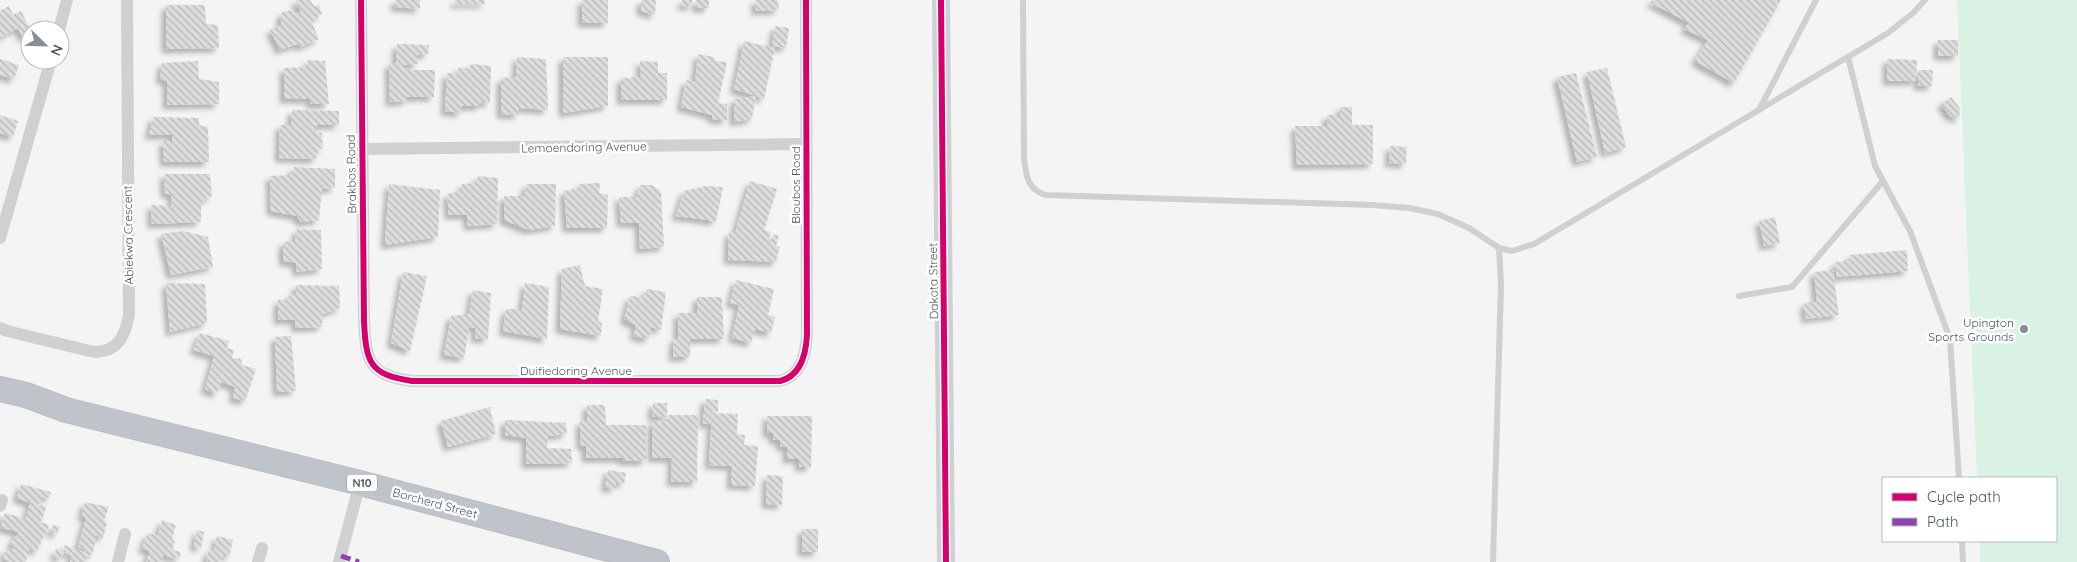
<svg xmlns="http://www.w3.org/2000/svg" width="2077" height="562" font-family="Quicksand,sans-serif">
	<defs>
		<pattern id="building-back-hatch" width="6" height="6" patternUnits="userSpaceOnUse" patternTransform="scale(1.25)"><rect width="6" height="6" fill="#ddddde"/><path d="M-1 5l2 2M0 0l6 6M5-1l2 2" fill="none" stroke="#b5b6b7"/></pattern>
		<filter id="shadow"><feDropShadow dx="-4.5" dy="4.5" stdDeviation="2.5" flood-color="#0004"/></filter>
	</defs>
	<rect width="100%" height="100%" fill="#f4f4f4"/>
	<polygon fill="#d9f2e3" points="1957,0 2077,0 2077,562 1980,562 1980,541 2056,541 2056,478 1977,478"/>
	<g fill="url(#building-back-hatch)" filter="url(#shadow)">
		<polygon points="295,0 310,0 314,6 319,5 322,14 311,21 319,39 300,47 298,44 280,50 270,30 282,25 280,17 283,12 291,10 293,14 301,12"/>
		<polygon points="395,0 420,0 420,9 395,7"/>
		<rect x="455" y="0" width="30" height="4"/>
		<rect x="582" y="0" width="26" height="23"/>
		<polygon points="641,0 656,0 655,15 641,11"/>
		<rect x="682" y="0" width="10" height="6"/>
		<rect x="696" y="0" width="13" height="8"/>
		<polygon points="755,0 778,0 779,10 756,11"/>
		<polygon points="1652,0 1781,0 1734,83 1695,61 1708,40 1684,29 1689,23 1650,2"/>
		<polygon points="166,5 205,5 206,24 218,25 219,48 166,49"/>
		<polygon points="9,6 13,15 21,11 31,30 30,34 23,38 18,28 0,38 0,11"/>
		<polygon points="775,26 789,28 786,48 772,46"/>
		<rect x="1938" y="40" width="20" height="16"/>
		<polygon points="744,41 775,48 764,99 756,96 752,119 734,122 734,99 756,96 734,89"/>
		<polygon points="397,44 429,45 428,54 418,55 418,64 405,65 404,70 435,70 434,97 407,97 407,101 390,102 389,64 396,63"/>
		<polygon points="698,54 714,57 715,61 727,62 718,103 727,104 727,120 712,119 712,115 681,107 686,80 695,82"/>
		<polygon points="517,57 546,59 548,110 519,108 518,115 501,114 501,78 516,77"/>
		<polygon points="563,57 608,57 608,106 563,113"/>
		<polygon points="0,59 19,65 14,79 0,75"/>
		<polygon points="1887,59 1917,60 1916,81 1887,81"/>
		<polygon points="308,60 325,61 329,104 310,104 311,99 284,99 284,68 308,67"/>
		<polygon points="198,61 199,79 219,82 219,104 167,105 167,81 160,79 162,63"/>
		<polygon points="640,61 658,62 658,73 667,73 667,100 621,100 621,78 641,77"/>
		<polygon points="471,64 491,66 490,103 481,102 481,106 462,106 461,113 445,111 447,73 457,74 459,67 469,69"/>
		<polygon points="1607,68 1626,147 1605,153 1587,72"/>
		<polygon points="1918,70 1933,70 1932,86 1918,86"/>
		<polygon points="1576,73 1597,157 1577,162 1557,77"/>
		<polygon points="1951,97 1960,108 1959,119 1950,116 1941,104"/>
		<polygon points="1340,107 1352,107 1352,125 1373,125 1373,164 1297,165 1295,126 1327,126 1327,115 1340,115"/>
		<polygon points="292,110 339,111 339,125 317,125 317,132 322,133 323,149 319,148 316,159 279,158 280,125 291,125"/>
		<polygon points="0,115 18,121 13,137 0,133"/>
		<polygon points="153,117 199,118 199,125 208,127 209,162 164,162 163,141 172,141 172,135 149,135"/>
		<polygon points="1390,146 1407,147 1406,164 1389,163"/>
		<polygon points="294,167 335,169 335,188 322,189 319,220 301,222 297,216 271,211 270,176 291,175"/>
		<polygon points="164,174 210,174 212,196 201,202 201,222 152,224 151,205 171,206 172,195 165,193"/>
		<polygon points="478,176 498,178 497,224 468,226 467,215 449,215 447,194 462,191 462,184 476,183"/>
		<polygon points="750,181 777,189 764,230 771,232 768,243 770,244 773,234 779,236 776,246 780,247 776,262 728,260 729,232 743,235 735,233"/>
		<polygon points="600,183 599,193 608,195 607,228 567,228 564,191 579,188 579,184"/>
		<polygon points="389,184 440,190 438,237 385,245"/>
		<polygon points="527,184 556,184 555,226 529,230 504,220 504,196 524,196"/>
		<polygon points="640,185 652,185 661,191 664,247 640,249 639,223 621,223 619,197 637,197"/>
		<polygon points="706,186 723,187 716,221 676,216 684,191"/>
		<polygon points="1775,217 1780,243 1764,246 1759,221"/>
		<polygon points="297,229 321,230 322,269 297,272 296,263 283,261 283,242 295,241"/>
		<polygon points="183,231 208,237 213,267 171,275 161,234"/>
		<polygon points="1907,250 1908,271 1837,277 1835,262 1850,261 1850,255"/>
		<polygon points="580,265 585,286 603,289 598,321 602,323 601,336 560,329 562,269"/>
		<polygon points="1833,270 1839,315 1806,319 1804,303 1817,302 1814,272"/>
		<polygon points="403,272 427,276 410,351 391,343"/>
		<polygon points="736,280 774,289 768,315 775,317 771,333 755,329 751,343 732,338 739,305 730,303"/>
		<polygon points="166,283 205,284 207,323 170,332"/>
		<polygon points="525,283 549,287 547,339 503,331 506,309 522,309"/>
		<polygon points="296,285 339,286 340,308 323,314 322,327 296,328 295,320 278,320 278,300 288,300 289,295 296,294"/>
		<polygon points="647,289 666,292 661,330 651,327 649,339 634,336 636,325 624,319 630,296 643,297"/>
		<polygon points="473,290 491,293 488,339 475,338 476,327 469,328 464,358 444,355 451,316 469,314"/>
		<polygon points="697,297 722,297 724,339 690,339 690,357 673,357 674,338 678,338 678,313 697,313"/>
		<polygon points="200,333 229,341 227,348 234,350 232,358 241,359 242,365 256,369 245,401 233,398 235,387 221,382 217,394 205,389 214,356 194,350"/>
		<polygon points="291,336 296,391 277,392 275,337"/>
		<polygon points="705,399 718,400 718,412 711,411 711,424 703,424"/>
		<polygon points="653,403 667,403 667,417 652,417"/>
		<polygon points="587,405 605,405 606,425 646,425 646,461 623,461 623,458 586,458 586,446 581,445 580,421 587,421"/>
		<polygon points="490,407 496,434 448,447 441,421"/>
		<polygon points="712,413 738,414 737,434 745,435 744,445 758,446 755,486 731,485 732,466 709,465"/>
		<polygon points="668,415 698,415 697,482 671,482 672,458 652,458 652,421 668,422"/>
		<polygon points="767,416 812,416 811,467 799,467 799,459 787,459 787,447 780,446 780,440 773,440 773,433 767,433"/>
		<polygon points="505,420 566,423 567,434 548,436 547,448 571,449 572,463 526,464 526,438 505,435"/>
		<polygon points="608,470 626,473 624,484 616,482 614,489 605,487"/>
		<polygon points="767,475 783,476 782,505 766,504"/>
		<polygon points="21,484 51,492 50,498 42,497 40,503 33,503 46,507 41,522 49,525 37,551 29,549 26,562 10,562 3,559 7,548 13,550 14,548 11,543 19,532 1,528 5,513 26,519 30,503 17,498"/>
		<polygon points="85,502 109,507 104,520 107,523 103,538 96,535 93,554 87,556 85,562 70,562 74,547 84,552 86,551 78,547 86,518 82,515"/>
		<polygon points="162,520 176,525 172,540 175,541 173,550 181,552 179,559 163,555 162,562 146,562 150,551 142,548 148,533 166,538 158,535"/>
		<polygon points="53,525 60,527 57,534 50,532"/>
		<rect x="802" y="529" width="16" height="23"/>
		<polygon points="197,530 204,532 201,548 194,547"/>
		<polygon points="217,536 233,540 229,557 223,555 221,562 206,562 209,549 214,551"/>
		<polygon points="64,545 73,548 71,555 64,552"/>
		<polygon points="56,549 64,552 61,559 54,556"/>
	</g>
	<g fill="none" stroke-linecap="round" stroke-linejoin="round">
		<g stroke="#b9bec3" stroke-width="26">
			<polyline id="highway" points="0,389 26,395 66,410 360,483 657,562"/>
		</g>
		<g stroke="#ced0d2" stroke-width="6">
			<path d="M1023,0L1024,158C1026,175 1027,189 1045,195L1373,205L1409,208L1438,214L1469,228L1499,248L1512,251L1534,244L1888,33L1913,13L1925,0"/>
			<polyline points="1848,57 1875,166 1910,231 1950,339 1959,478"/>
			<polyline points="1759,110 1816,0"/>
			<polyline points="1739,296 1792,287 1883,181"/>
			<polyline points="1962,541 1963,562"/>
			<polyline points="1493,562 1501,284 1499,248"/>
		</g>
		<g stroke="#ced0d2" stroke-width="12">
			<path d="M361,0L364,321C366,362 369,375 412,381H780C801,376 806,354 807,335L806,0"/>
			<polyline points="59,30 67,0"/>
			<polyline points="362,149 805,144"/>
			<polyline points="0,238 51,60"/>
			<path d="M0,328L7,331L94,352C118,352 125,336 129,315L127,0"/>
			<polyline points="0,506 2,500"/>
			<polyline points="118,562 125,534"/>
			<polyline points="258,562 262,548"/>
			<polyline points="339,562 360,483"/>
		</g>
		<polyline stroke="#ced0d4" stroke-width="18" points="941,0 946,562"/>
		<use href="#highway" stroke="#bec4c9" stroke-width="24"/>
		<polyline stroke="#8e44ad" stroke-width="5" stroke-dasharray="10 5" stroke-linecap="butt" points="341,556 359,562"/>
		<g stroke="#fff" stroke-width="9">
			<g id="cycleway">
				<path d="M361,0L364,321C366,362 369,375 412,381H780C801,376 806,354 807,335L806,0"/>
				<polyline points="941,0 946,562"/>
			</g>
		</g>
		<use href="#cycleway" stroke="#d6006c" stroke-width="6"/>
	</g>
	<circle fill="#868d94" stroke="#fff" stroke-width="2" cx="2024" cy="329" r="5"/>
	<g text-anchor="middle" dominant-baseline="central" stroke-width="5" stroke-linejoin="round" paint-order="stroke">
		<rect fill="#fff" stroke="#808990" stroke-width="1" x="347" y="474.5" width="30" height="17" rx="4"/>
		<g font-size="11" font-weight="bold" fill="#4a5661">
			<text x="362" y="483">N10</text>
		</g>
		<g font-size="12" fill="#4a5661" stroke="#fff">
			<text transform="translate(584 147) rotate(-1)">Lemoendoring Avenue</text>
			<text transform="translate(351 174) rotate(-91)">Brakbos Road</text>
			<text transform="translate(795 185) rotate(-90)">Bloubos Road</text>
			<text transform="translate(128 235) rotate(-91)">Abiekwa Crescent</text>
			<text transform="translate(933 281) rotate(-91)">Dakota Street</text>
			<text x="576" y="370">Duifiedoring Avenue</text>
			<text transform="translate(435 503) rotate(15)">Borcherd Street</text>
		</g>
		<g font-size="12" fill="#4a5661" stroke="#fff" text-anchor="end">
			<text x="2014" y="322">Upington<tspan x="2014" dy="14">Sports Grounds</tspan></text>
		</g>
	</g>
	<rect x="1882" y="477" width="175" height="65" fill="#ffffff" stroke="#b7bbc0"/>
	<rect x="1892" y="493" width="25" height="8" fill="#d6006c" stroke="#b7bbc0"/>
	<text x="1927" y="502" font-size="15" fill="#4a5661">Cycle path</text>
	<rect x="1892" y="518" width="25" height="8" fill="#8e44ad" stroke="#b7bbc0"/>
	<text x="1927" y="527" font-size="15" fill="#4a5661">Path</text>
	<g transform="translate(45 45) rotate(113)"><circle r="24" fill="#ffffff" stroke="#b7bbc0"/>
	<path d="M0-4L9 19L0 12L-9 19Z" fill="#868d94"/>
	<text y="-8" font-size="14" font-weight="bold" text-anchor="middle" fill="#4a5661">N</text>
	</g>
</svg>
